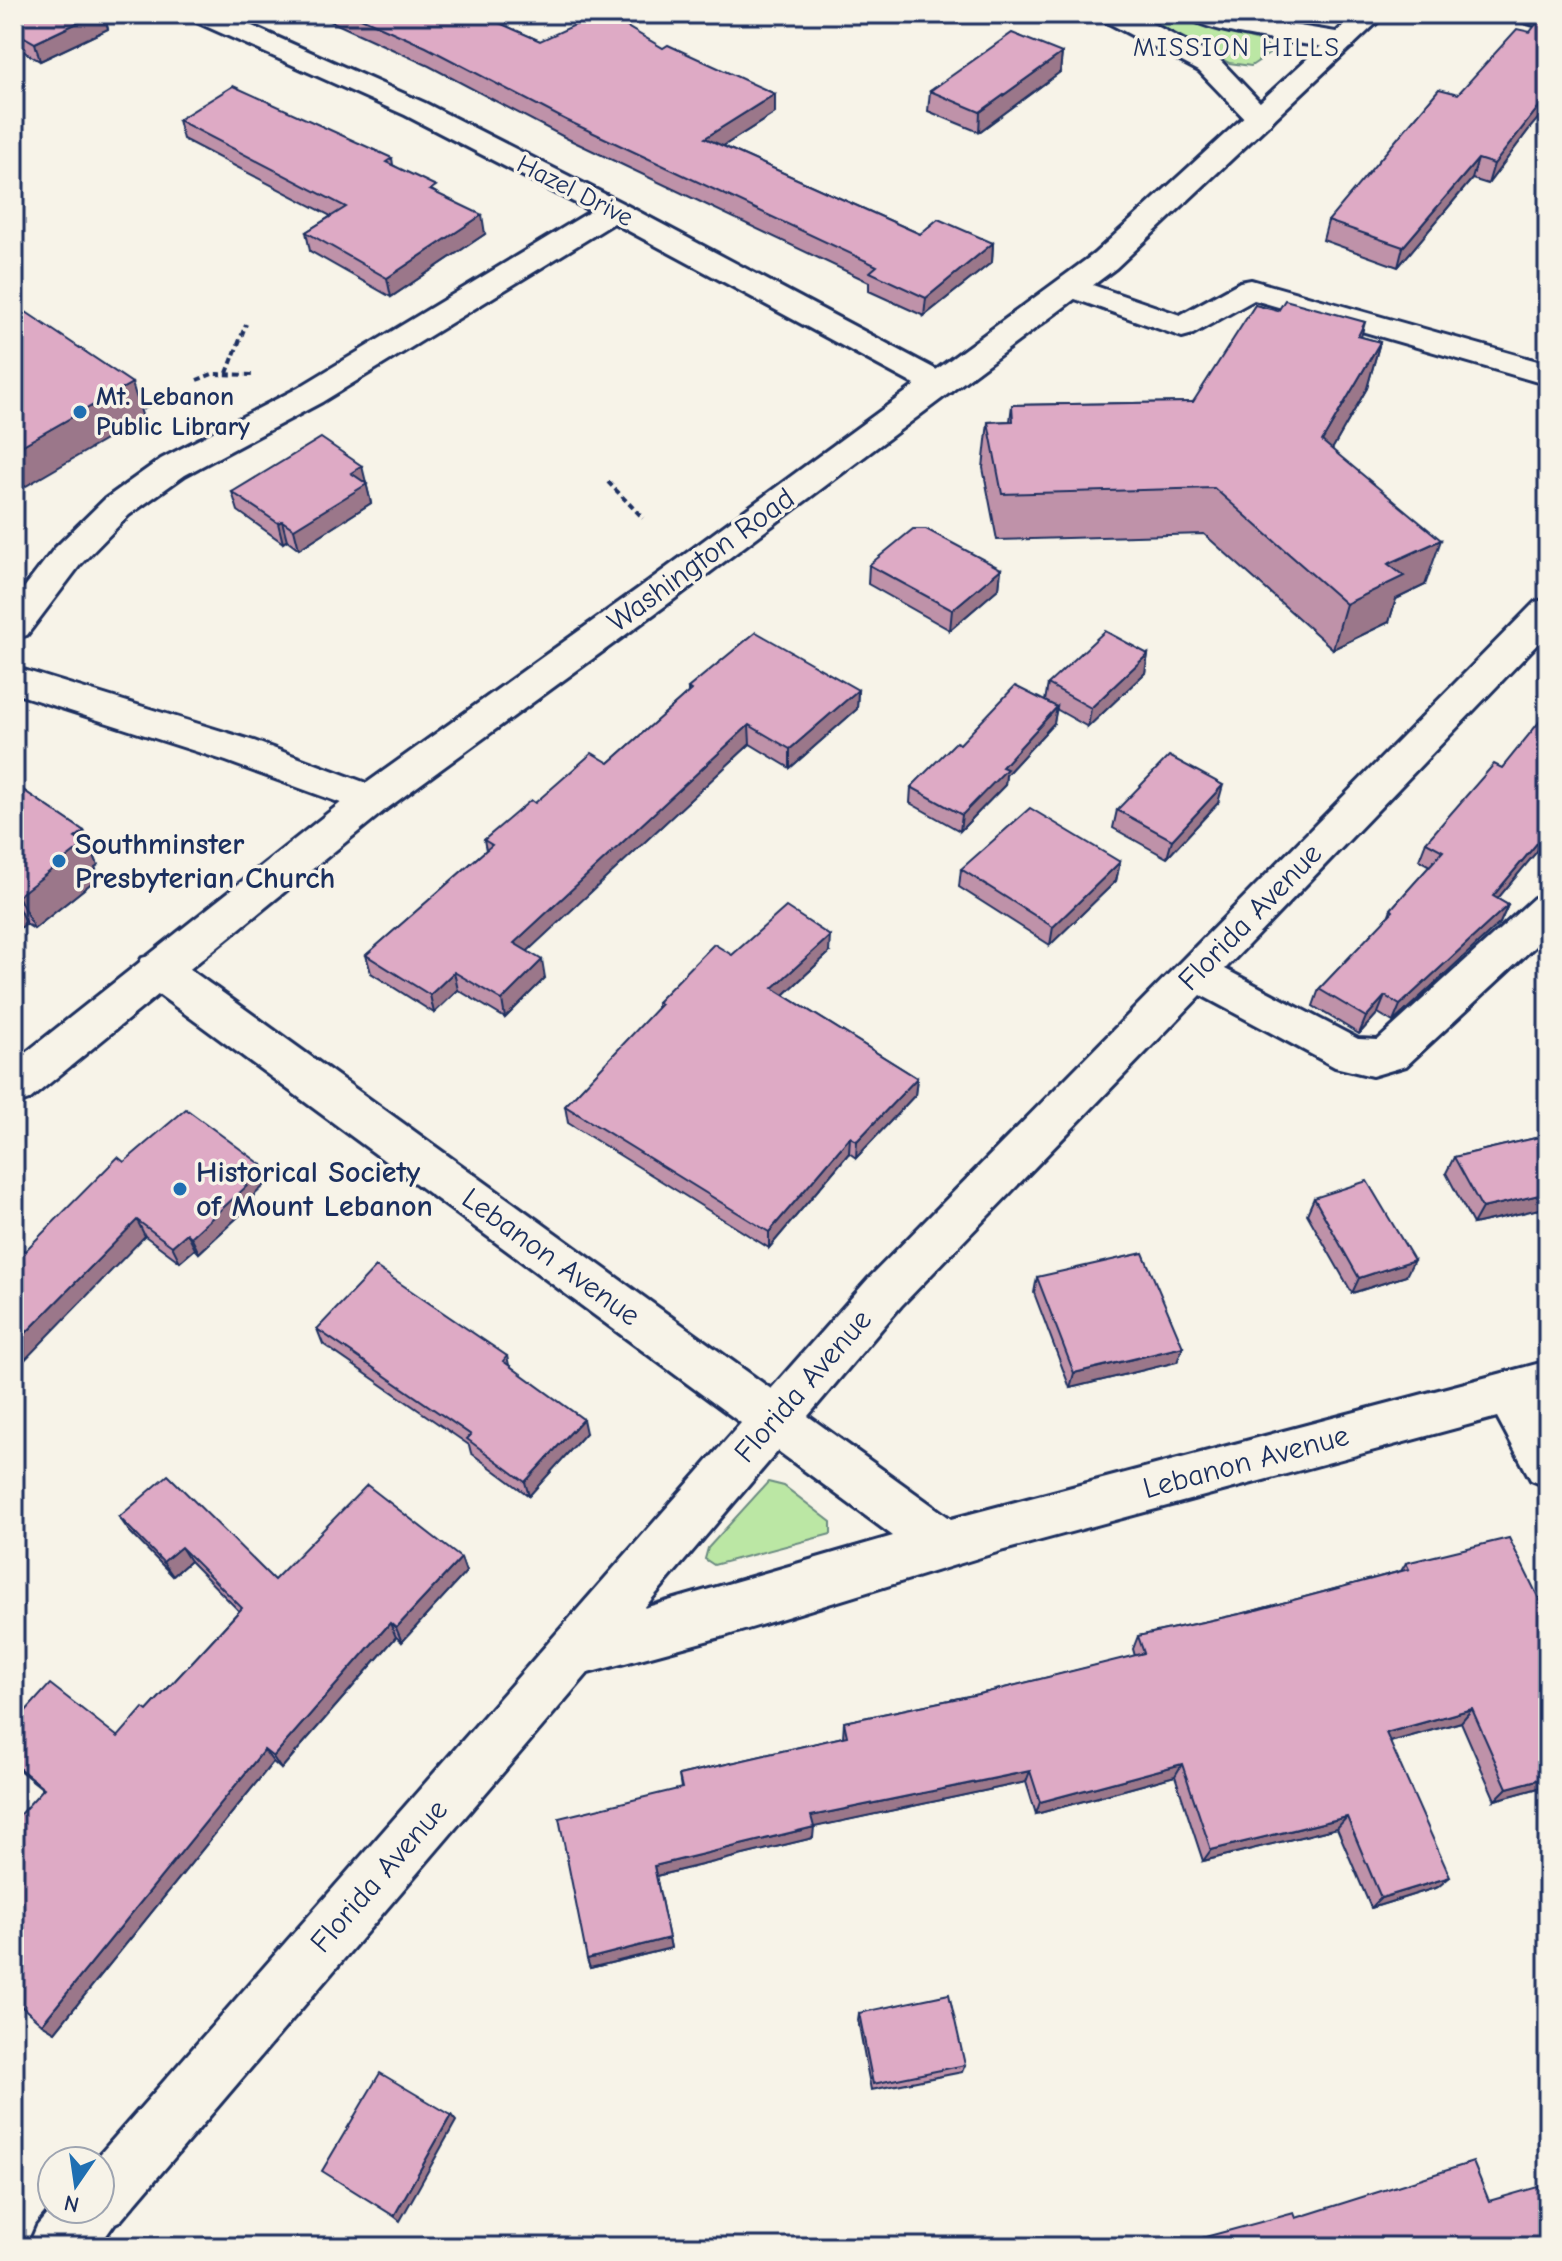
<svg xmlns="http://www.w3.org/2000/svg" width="1562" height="2261" font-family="'Comic Neue',sans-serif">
	<rect width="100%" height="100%" fill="#f7f3e8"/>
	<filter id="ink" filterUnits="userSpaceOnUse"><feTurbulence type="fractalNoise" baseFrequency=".0125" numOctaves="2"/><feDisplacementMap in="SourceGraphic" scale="16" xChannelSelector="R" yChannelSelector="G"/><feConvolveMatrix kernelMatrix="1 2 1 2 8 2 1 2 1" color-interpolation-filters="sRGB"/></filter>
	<g filter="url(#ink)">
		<g fill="#bbe7a4" stroke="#6b8b81" stroke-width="2">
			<polygon points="1134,14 1177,14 1205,26 1259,41 1270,49 1269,54 1251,66 1229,63"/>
			<polygon points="768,1482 784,1486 831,1522 831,1534 714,1565 705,1559 708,1548"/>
		</g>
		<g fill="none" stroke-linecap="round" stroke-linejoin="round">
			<g stroke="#1b2f5e" stroke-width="6">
				<g id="minor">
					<polygon points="188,14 225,14 425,103 624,204 952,378 956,385 952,392 940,395 928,392 614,223 322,402 185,475 129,515 80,565 27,635 14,639 14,601 54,549 105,499 161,459 298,388 591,211 405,115 192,20"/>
					<polygon points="1099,14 1134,14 1219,59 1275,118 1270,124 1260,127 1250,124 1199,71 1103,20"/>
					<path d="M1185,14H1226L1342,33L1352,35L1356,41L1352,47L1342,49C1313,45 1199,34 1185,14Z"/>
					<polygon points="1513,14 1548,14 1548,29 1517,20"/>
					<polygon points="1072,278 1180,315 1240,282 1251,280 1548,364 1548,385 1254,300 1193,334 1182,337 1061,294 1056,287 1061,280"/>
					<path d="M1548,599V633L1225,969L1358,1039L1378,1040L1534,898L1548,893V934L1406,1066L1372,1076L1335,1067L1201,995L901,1306L808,1416L951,1519L1548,1361V1403L1542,1405L1548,1417V1487L1531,1480L1497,1417L1004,1550L728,1635L588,1673L121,2220L115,2223L98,2247H28L37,2226L52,2208L100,2209V2161H94L741,1423L142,982L136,970L142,958C171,949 193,973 216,988L771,1389L869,1278L1535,602ZM778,1451L893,1536L644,1608Z"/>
					<polygon points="14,667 254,741 385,790 391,800 385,810 371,814 226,761 14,693"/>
				</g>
			</g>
			<g stroke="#1b2f5e" stroke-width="6">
				<polygon id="major" points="1356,14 1386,14 1116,268 665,606 385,810 29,1100 14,1105 14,1062 357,790 639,588 1094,254"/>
			</g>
			<g stroke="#1b2f5e" stroke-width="4" stroke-dasharray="6 4" stroke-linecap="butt">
				<polyline points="14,215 22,210"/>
				<polyline points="227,373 246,324"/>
				<polyline points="197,380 212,374 255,375"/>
				<polyline points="142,409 161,400"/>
				<polyline points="608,482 643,518"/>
			</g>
			<use href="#minor" fill="#f7f3e8" fill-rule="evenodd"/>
			<use href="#major" fill="#f7f3e8" fill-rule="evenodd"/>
		</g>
		<g fill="#bf92a9" stroke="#1b2f5e" stroke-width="2">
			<polygon points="14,14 104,14 108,29 40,61 14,46"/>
			<polygon points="315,14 479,14 540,41 663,48 775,94 775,113 723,146 920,234 993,243 992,262 924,316 869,291 869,282 568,139 429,66"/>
			<polygon points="1062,53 1060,72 979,132 928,111 930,91"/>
			<polygon points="178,120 392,158 393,165 438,194 485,234 391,297 310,251 306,232 331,216 183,139"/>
			<polygon points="1530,128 1488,184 1472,179 1398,267 1323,240 1328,221"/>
			<polygon points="1278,311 1365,322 1361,337 1380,342 1367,388 1332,449 1425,585 1396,599 1389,622 1333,649 1204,534 997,540 983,468 988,422 1010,421 1012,405 1193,402"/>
			<polygon points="366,483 371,503 299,549 287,540 283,543 238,511 232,492"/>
			<polygon points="869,565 1001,569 999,588 950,630 868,584"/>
			<polygon points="1148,654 1145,673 1088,727 1056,709 1054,723 1006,775 1005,785 960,831 910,803 911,787 960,744 1045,701 1048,684"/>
			<polygon points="688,688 858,690 857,709 790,768 750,744 527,951 545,978 505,1018 458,990 434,1013 371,973 366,955 486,850 484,840 535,803 609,763 688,693"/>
			<polygon points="14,784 84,831 98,865 95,867 99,877 34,929 26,924 16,931 14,930"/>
			<polygon points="1218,803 1167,858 1113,828 1117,810"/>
			<polygon points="1548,838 1497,899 1508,905 1500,923 1393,1022 1378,1013 1359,1034 1313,1006 1319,989 1388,917 1391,909 1430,866 1419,860 1426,842"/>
			<polygon points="1120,862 1116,881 1050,945 959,887 961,869"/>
			<polygon points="829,953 784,995 917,1078 915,1095 856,1158 849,1153 769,1248 568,1123 565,1106 657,1009 657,1002 732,955"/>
			<polygon points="1548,1135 1548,1207 1473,1224 1446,1173 1454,1157"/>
			<polygon points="124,1162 268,1182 252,1197 254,1202 199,1253 195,1249 180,1262 145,1236 25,1251"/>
			<polygon points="1314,1198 1406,1276 1352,1293 1307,1214"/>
			<polygon points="1037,1277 1183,1347 1177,1362 1070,1388 1034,1293"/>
			<polygon points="317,1329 507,1356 509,1365 586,1433 529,1496 471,1453 469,1445 323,1344"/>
			<polygon points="119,1517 274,1580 461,1558 466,1572 402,1642 396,1637 281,1769 273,1762 55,2032 42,2024 43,1789 14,1766 14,1724 118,1737 147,1711 239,1611 190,1561 173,1576 129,1531"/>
			<polygon points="1406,1563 1548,1617 1548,1756 1546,1756 1548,1762 1548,1781 1542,1787 1495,1800 1461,1722 1390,1742 1438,1887 1371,1908 1337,1828 1203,1861 1175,1776 1036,1814 1026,1782 813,1827 813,1838 656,1876 671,1948 590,1968 587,1959 681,1788 679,1775 843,1737 844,1722 988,1692 1135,1656 1133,1649 1138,1636 1249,1612 1401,1571"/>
			<polygon points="859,2013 965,2065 962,2072 871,2090 858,2020"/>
			<polygon points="1489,2201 1548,2247 1191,2247 1190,2244 1198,2239 1296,2218"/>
		</g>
		<g fill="#9b778a" stroke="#1b2f5e" stroke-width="2">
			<polygon points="96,14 104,14 108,29 40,61 35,43"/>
			<polygon points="1062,53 1060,72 979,132 980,112"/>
			<polygon points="775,94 775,113 706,157 705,138"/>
			<polygon points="1548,95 1548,107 1530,128 1488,184 1494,164"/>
			<polygon points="1478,159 1472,179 1398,267 1403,247"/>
			<polygon points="482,215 485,234 391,297 387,278"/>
			<polygon points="993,243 992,262 924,316 926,298"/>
			<polygon points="1380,342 1367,388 1310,488 1322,441"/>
			<polygon points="132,383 143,418 14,493 14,450"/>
			<polygon points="362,466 371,503 299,549 294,529 351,473"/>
			<polygon points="282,521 287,540 283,543 278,523"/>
			<polygon points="1441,540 1425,585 1396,599 1389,622 1333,649 1346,604 1388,564"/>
			<polygon points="1001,569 999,588 950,630 952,610"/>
			<polygon points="1148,654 1145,673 1088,727 1091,708"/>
			<polygon points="858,690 857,709 790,768 790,749"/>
			<polygon points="1057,707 1054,723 1006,775 1005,785 960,831 962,815 1002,767"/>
			<polygon points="749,725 750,744 517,961 514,943"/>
			<polygon points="1223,785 1218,803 1167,858 1172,840"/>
			<polygon points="1548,830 1548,838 1485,914 1493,896"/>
			<polygon points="84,831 98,865 95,867 99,877 34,929 18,896 75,838"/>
			<polygon points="1120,862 1116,881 1050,945 1053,927"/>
			<polygon points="14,898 26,924 16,931 14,926"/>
			<polygon points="1508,905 1500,923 1393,1022 1400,1005"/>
			<polygon points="830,936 829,953 773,1005 773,988"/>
			<polygon points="542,960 545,978 505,1018 502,1000"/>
			<polygon points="454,972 458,990 434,1013 430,995"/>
			<polygon points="1385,996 1378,1013 1359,1034 1366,1017"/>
			<polygon points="917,1078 915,1095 856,1158 857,1141"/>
			<polygon points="850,1137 849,1153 769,1248 769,1232"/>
			<polygon points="262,1165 268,1182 252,1197 254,1202 199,1253 191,1237 242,1183"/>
			<polygon points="1548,1193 1548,1207 1473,1224 1482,1208"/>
			<polygon points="137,1220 145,1236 14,1371 14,1345"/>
			<polygon points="187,1233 195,1249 180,1262 172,1246"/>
			<polygon points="1414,1260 1406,1276 1352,1293 1359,1278"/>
			<polygon points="1183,1347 1177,1362 1070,1388 1074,1373"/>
			<polygon points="583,1419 586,1433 529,1496 525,1482"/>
			<polygon points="181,1547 190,1561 173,1576 163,1562"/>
			<polygon points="461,1558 466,1572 402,1642 396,1628"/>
			<polygon points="390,1623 396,1637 281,1769 273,1757"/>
			<polygon points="1472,1709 1461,1722 1376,1746 1386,1733"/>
			<polygon points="1548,1747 1548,1756 1530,1761 1542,1749"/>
			<polygon points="264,1750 273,1762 55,2032 42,2024"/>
			<polygon points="1182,1764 1175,1776 1036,1814 1040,1802"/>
			<polygon points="1030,1771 1026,1782 810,1828 811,1816"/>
			<polygon points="1548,1777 1548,1781 1542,1787 1495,1800 1507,1788"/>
			<polygon points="1347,1817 1337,1828 1203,1861 1211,1850"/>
			<polygon points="814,1827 813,1838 656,1876 654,1866"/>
			<polygon points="1450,1877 1438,1887 1371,1908 1381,1898"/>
			<polygon points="669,1938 671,1948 590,1968 587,1959"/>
			<polygon points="451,2115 456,2121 400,2221 394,2216"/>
		</g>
		<g fill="#deaac5" stroke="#1b2f5e" stroke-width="2">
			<polygon points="14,14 96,14 35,43 14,31"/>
			<polygon points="352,14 479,14 540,41 599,14 605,14 663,48 668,45 775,94 705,138 920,234 938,219 993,243 926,298 870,272 877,266 566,120 426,47"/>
			<polygon points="1544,14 1548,14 1548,95 1494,164 1478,159 1403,247 1328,221 1439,89 1458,94 1517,29 1530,32"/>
			<polygon points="1012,33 1062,53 980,112 930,91"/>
			<polygon points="233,86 392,158 386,162 436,186 430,190 482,215 387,278 306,232 346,207 178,120"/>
			<polygon points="1285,300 1365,322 1358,336 1380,342 1322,441 1441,540 1388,564 1404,576 1346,604 1214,488 1002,494 988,422 1013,421 1012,405 1193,402 1255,305 1278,311"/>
			<polygon points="14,304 132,383 14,450"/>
			<polygon points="321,438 362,466 351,473 367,484 294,529 282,521 278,523 232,492"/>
			<polygon points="913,529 926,529 1001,569 952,610 869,565"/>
			<polygon points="1105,631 1148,654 1091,708 1048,684"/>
			<polygon points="756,632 858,690 790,749 749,725 514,943 542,960 502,1000 454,972 430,995 366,955 492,845 484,840 531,800 535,803 592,753 609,763 691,690 688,688"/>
			<polygon points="1015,686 1057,707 1002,767 1007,769 962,815 911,787 956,742 960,744"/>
			<polygon points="1548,711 1548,830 1493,896 1508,905 1400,1005 1385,996 1366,1017 1319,989 1393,911 1391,909 1443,851 1426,842 1494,764 1502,768"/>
			<polygon points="1169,756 1223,785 1172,840 1117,810"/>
			<polygon points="14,784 84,831 75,838 85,844 18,896 14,893"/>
			<polygon points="1030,808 1120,862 1053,927 961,869"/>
			<polygon points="786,907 830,936 773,988 917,1078 857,1141 850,1137 769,1232 565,1106 661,1004 657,1002 714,944 732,955"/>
			<polygon points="186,1109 262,1165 242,1183 247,1186 191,1237 187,1233 172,1246 137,1220 14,1345 14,1244 25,1251 118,1157 124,1162"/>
			<polygon points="1548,1135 1548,1193 1482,1208 1454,1157"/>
			<polygon points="1367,1181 1414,1260 1359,1278 1314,1198"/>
			<polygon points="1143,1253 1183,1347 1074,1373 1037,1277"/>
			<polygon points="376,1267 507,1356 503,1361 583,1419 525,1482 467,1439 471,1435 317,1329"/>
			<polygon points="168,1475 274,1580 367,1485 461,1558 396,1628 390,1623 273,1757 264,1750 42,2024 14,2000 14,1821 44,1788 14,1764 14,1724 50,1684 118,1737 143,1708 147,1711 242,1608 181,1547 163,1562 119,1517"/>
			<polygon points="1509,1538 1548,1617 1548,1667 1544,1668 1548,1675 1548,1747 1542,1749 1548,1762 1548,1777 1507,1788 1472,1709 1386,1733 1450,1877 1381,1898 1347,1817 1211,1850 1182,1764 1040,1802 1030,1771 811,1816 814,1827 654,1866 669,1938 587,1959 559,1818 682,1788 679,1775 847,1736 844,1722 988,1692 1144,1653 1138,1636 1249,1612 1409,1569 1406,1563"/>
			<polygon points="949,1994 965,2065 873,2084 859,2013"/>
			<polygon points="380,2073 451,2115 394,2216 322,2171"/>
			<polygon points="1473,2162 1489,2201 1548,2184 1548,2247 1201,2247 1198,2239 1294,2213 1296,2218"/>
		</g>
	</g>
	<g fill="#1f6fb2" stroke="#f7f3e8" stroke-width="3">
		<circle cx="80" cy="412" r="8"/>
		<circle cx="59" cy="861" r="8"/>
		<circle cx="180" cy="1189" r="8"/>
	</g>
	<g text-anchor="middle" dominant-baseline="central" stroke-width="7" stroke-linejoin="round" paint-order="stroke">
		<g font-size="26" letter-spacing="2" fill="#1b2f5e" stroke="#f7f3e8">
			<text x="1237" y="48">MISSION HILLS</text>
		</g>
		<g font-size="26" fill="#1b2f5e" stroke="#f7f3e8">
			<text transform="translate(575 191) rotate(27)">Hazel Drive</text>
		</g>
		<g font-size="26" font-weight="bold" fill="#1b2f5e" stroke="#f7f3e8" text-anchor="start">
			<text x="96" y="397">Mt. Lebanon<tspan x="96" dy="30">Public Library</tspan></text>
		</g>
		<g font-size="30" fill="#1b2f5e" stroke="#f7f3e8">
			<text transform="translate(701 560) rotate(-36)">Washington Road</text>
			<text transform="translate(1250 917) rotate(-46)">Florida Avenue</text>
			<text transform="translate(551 1257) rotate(36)">Lebanon Avenue</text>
			<text transform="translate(803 1386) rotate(-49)">Florida Avenue</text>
			<text transform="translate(1246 1462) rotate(-15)">Lebanon Avenue</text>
			<text transform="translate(379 1876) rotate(-49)">Florida Avenue</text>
		</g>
		<g font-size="30" font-weight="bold" fill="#1b2f5e" stroke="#f7f3e8" text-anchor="start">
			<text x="75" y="844">Southminster<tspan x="75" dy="34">Presbyterian Church</tspan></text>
			<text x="196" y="1172">Historical Society<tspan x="196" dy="34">of Mount Lebanon</tspan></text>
		</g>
	</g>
	<rect width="1562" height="2261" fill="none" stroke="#f7f3e8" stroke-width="48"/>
	<rect x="24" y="24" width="1514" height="2213" fill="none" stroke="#1b2f5e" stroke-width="3" filter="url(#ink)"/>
	<g transform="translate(76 2185) rotate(193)"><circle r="38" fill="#f7f3e8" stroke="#9fa5b1" stroke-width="2"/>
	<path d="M0-6L14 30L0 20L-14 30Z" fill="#1f6fb2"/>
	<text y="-12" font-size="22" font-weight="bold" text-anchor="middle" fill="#1b2f5e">N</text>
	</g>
</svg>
